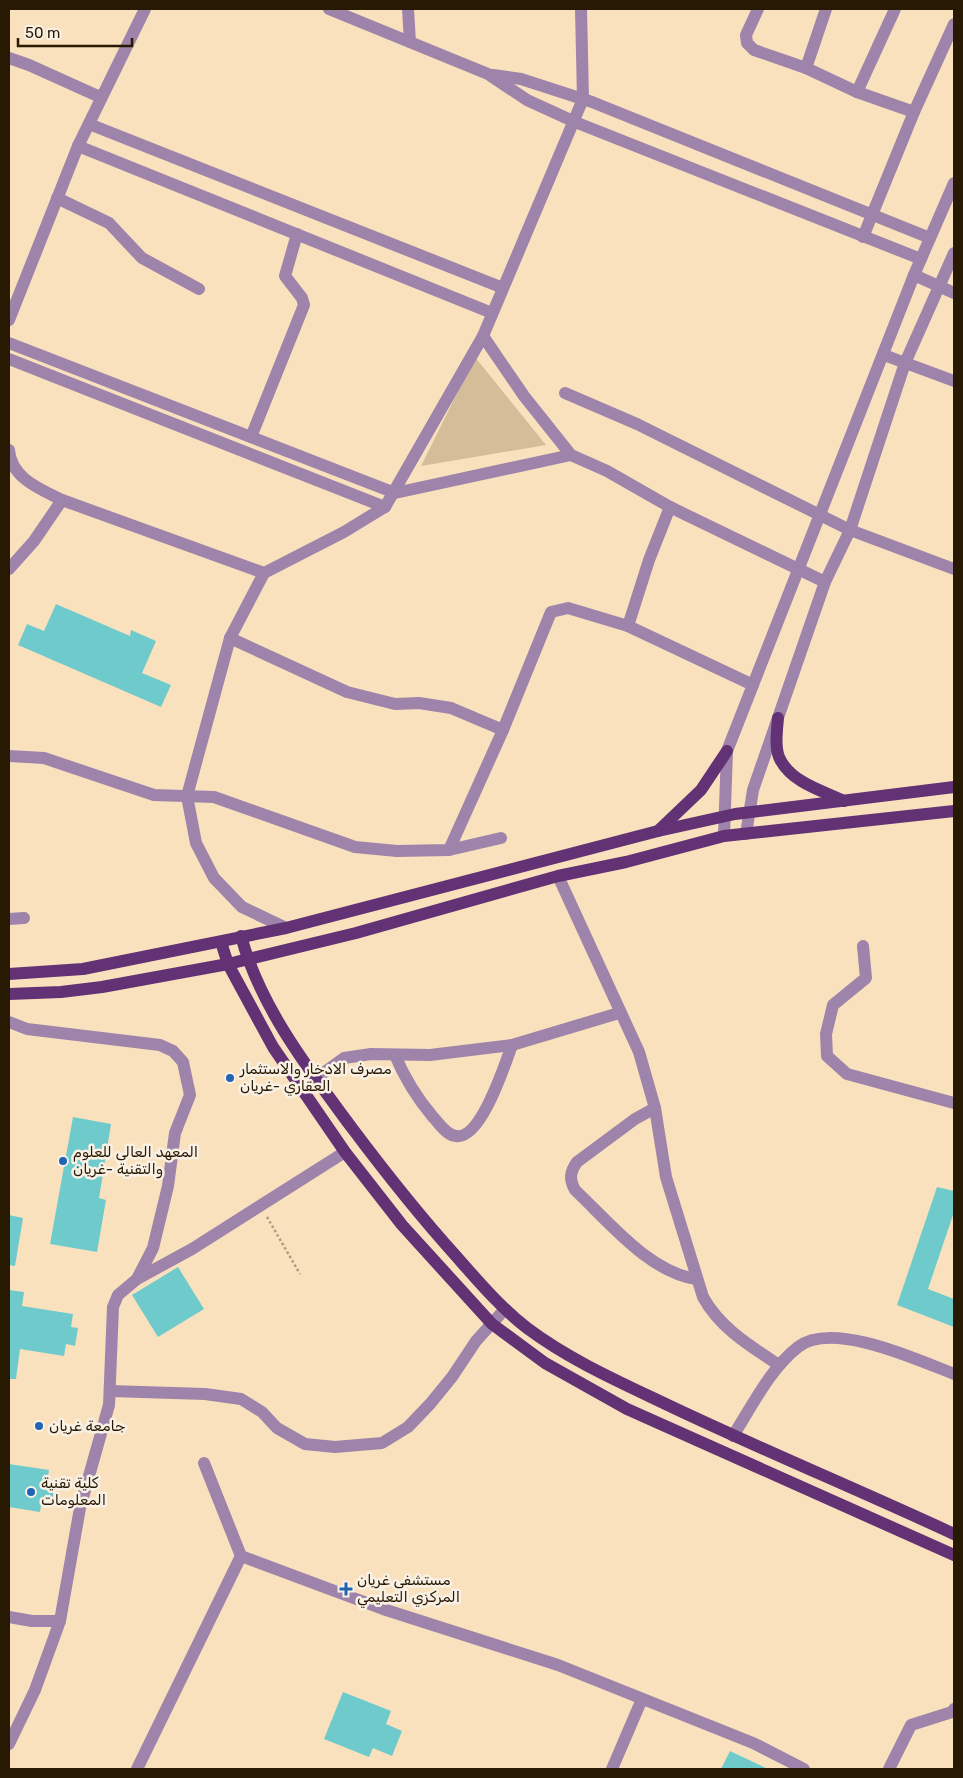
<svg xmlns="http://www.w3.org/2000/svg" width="963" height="1778" font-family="Rubik,Vazirmatn,sans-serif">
	<rect width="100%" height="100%" fill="#fae1be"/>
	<polygon fill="#d6bd9a" points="475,357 546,445 421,466"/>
	<g fill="#6fcbcb">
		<polygon points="56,604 130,636 131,630 156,641 142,673 171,685 161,707 18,645 27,624 44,631"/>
		<polygon points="73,1117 111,1124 99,1198 106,1200 97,1252 50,1244"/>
		<polygon points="937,1187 954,1191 954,1212 928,1289 954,1299 954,1327 897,1305"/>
		<polygon points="9,1215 23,1218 15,1266 9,1265"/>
		<polygon points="178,1267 204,1309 158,1337 132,1295"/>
		<polygon points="9,1290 24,1292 22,1306 73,1314 71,1327 78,1328 75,1346 66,1344 64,1356 20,1349 16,1379 9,1379"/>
		<polygon points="9,1464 49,1470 47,1483 55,1484 52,1502 42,1500 40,1512 9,1507"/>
		<polygon points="343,1692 391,1711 386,1724 402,1731 392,1756 373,1748 369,1757 324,1739"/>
		<polygon points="730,1751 768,1769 721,1769"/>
	</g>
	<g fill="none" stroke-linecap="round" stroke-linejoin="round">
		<polyline stroke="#b09a7b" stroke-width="2.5" stroke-dasharray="2.5 2.5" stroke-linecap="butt" points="267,1217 300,1274"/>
		<g stroke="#9e84aa" stroke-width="12">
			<polyline points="329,9 488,74 527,100 575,122 921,259"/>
			<polyline points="408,9 410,42"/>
			<polyline points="758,9 746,35 747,43 754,50 806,68"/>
			<polyline points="826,9 806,68 857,92 914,112 954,24"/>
			<polyline points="9,58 29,65 100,97"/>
			<polyline points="493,75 521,79 592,102 930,238"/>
			<polyline points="857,92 895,9"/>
			<polyline points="89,124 503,288"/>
			<polyline points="78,146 492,313"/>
			<polyline points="57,198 109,223 142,258 199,289"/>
			<polyline points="863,237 914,112"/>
			<polyline points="914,275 954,293"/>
			<polyline points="9,320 78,146 145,9"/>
			<polyline points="483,336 583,99 581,9"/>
			<polyline points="9,343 395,493 571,455"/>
			<polyline points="884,355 954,381"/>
			<polyline points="9,359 385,507"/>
			<polyline points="565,393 637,424 850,530 954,569"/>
			<polyline points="251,437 304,305 302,298 285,276 297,234"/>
			<path d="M9,450C11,478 40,489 62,500L264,573L344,532L385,507L483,336L524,396L571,455L607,471L670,507L825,582"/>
			<polyline points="9,569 34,541 62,500"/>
			<polyline points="264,573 230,638 187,796 196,843 214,878 242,907 286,928"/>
			<polyline points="628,626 649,560 670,507"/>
			<polyline points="230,638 347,692 395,704 419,703 451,708 503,730"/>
			<polyline points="9,756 44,758 154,795 214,797 355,847 397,851 449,850 501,838"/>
			<polyline points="746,834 753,790 825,582 850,530 905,363 954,253"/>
			<polyline points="724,836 727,751 914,275 954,183"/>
			<polyline points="449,850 503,730 551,612 568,608 628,626 753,685"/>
			<path d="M558,876L639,1052L655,1108L666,1177L703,1297C720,1328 750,1346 779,1365"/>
			<polyline points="9,919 24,918"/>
			<polyline points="863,946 866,978 833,1005 826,1034 827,1056 847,1074 954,1103"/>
			<polyline points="9,1022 27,1029 160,1045 173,1051 183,1062 190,1095 175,1133 168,1186 153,1248 137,1279 118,1295 113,1307 109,1405 80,1508 60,1621 35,1690 9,1744"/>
			<path d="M395,1055C405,1079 416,1097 433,1117C439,1123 446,1135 456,1136C481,1140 505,1064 512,1045"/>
			<polyline points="315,1079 344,1058 371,1054 430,1055 512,1045 619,1013"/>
			<path d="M655,1108L635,1119L577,1162C570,1172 569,1179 575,1190C609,1222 649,1272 696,1279"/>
			<polyline points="137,1279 192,1249 345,1152"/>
			<polyline points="110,1391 205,1394 241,1399 262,1412 277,1428 305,1444 335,1447 382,1443 408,1427 430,1404 452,1377 476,1341 505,1309"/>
			<path d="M733,1436C752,1406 770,1369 798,1347C832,1320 918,1360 954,1374"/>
			<polyline points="204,1463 241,1556"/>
			<polyline points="9,1617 32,1621 60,1621"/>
			<polyline points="137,1769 241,1556 383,1609 558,1665 753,1743 804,1769"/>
			<polyline points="612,1769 642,1699"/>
			<polyline points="889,1769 911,1725 952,1712 954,1709"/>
		</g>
		<g stroke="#623275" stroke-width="12">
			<path d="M778,718C777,731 774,750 781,761C793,783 823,791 844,801"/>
			<polyline points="658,831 701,790 727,751"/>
			<path d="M241,936C260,1007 309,1070 352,1128C385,1172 419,1215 456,1256C478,1281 500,1307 527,1328C571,1361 622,1383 672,1407C765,1451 861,1491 954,1534"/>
			<polyline points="221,942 228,964 273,1047 345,1152 402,1225 492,1324 545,1363 627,1409 954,1555"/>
			<polyline points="9,974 83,969 286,928 658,831 735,814 954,787"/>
			<polyline points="9,994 61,992 102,987 228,964 356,933 558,876 626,862 724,836 954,811"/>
		</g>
	</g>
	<g fill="#2164b4" stroke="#f9f1e5" stroke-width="2">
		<circle cx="230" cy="1078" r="5"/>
		<circle cx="63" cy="1161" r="5"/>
		<circle cx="39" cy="1426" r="5"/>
		<circle cx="31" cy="1492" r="5"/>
		<path d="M343.5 1581.5h5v5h5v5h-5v5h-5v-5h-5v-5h5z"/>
	</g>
	<g text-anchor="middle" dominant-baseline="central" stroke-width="5" stroke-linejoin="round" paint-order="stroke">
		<g font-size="15" fill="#281902" stroke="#f9f1e5" text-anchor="start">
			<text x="240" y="1069">مصرف الادخار والاستثمار<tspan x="240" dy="17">العقاري -غريان</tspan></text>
			<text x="73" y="1152">المعهد العالي للعلوم<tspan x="73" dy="17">والتقنية -غريان</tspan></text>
			<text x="49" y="1426">جامعة غريان</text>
			<text x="41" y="1483">كلية تقنية<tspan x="41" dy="17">المعلومات</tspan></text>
			<text x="357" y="1580">مستشفى غريان<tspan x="357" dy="17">المركزي التعليمي</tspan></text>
		</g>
	</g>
	<rect width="963" height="1778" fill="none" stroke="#281902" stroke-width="20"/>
	<path d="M18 38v8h114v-8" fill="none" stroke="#281902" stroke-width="2.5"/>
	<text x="25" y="38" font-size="15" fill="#281902" stroke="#f9f1e5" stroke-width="4" paint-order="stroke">50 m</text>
</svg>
